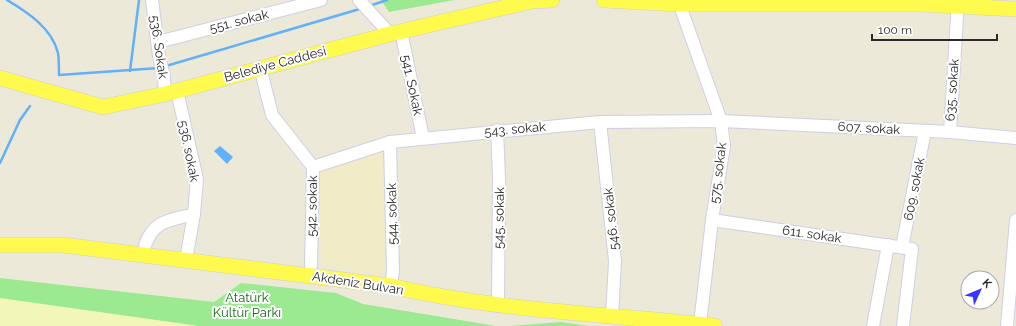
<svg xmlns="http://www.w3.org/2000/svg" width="1016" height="326" font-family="Raleway,sans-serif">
	<rect width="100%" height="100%" fill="#ede9d9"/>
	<polygon fill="#f1ecc7" points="384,150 385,274 321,266 319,171"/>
	<g fill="#9be990">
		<polygon points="381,0 454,0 389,12"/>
		<polygon points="0,278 214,302 241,283 336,293 363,304 496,326 196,326 0,303"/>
		<polygon points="561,322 588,326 510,326"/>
	</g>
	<polygon fill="#f2f6b9" points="0,298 192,325 198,326 0,326"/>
	<polygon fill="#61b1fa" points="220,146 233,157 227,164 214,151"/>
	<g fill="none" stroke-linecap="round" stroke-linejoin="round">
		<g stroke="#61b1fa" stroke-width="2.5">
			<path d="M7,0C27,12 52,28 58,53C59,60 59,68 59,75L159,68"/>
			<polyline points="369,6 387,0"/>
			<polyline points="166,66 363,8"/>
			<polyline points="130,71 139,0"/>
			<polyline points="0,163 20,120 30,106"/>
		</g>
		<g stroke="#cfcee4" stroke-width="14">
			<g id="minor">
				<polyline points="152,0 159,56 164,77 165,94"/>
				<polyline points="359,0 390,34"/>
				<polyline points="678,0 721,121 724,146 712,220 700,324"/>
				<polyline points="401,31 423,138"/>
				<polyline points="158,42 321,0"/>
				<polyline points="260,67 272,115 313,167 311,266"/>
				<polyline points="177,91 197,179 194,214 186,260"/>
				<polyline points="600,122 615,261 612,316"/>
				<polyline points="497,130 499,177 498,306"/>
				<polyline points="950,132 958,0"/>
				<polyline points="390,142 393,271 391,286"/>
				<polyline points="313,167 390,142 600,122 721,121 950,132 1016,138"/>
				<polyline points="712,220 912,249 903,326"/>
				<path d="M145,245C155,219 169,221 194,214"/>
				<polyline points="902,247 925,131"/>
				<polyline points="873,326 888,245"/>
				<polyline points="1007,326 1016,220"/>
			</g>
		</g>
		<g stroke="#d0d0d0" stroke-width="16">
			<g id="major">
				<polyline points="604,0 678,4 918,4 1016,9"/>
				<polyline points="0,78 103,107 165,94 390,34 532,1 552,0"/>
				<path d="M0,245H63L391,286C497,311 607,314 715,326"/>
			</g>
		</g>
		<use href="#minor" stroke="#fff" stroke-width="12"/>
		<use href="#major" stroke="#fefa4e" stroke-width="15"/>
	</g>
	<g text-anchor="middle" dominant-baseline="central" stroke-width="4" stroke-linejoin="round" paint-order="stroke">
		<g font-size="13" fill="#292929" stroke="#fff">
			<text transform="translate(239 21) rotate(-14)">551. sokak</text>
			<text transform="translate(159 47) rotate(82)">536. Sokak</text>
			<text transform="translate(275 64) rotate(-15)">Belediye Caddesi</text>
			<text transform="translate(412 85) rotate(78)">541. Sokak</text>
			<text transform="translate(952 90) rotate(-86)">635. sokak</text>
			<text transform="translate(869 128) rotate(3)">607. sokak</text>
			<text transform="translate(515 129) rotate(-5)">543. sokak</text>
			<text transform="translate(189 151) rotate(79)">536. sokak</text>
			<text transform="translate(718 173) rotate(-83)">575. sokak</text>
			<text transform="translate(914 189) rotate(-79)">609. sokak</text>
			<text transform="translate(312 206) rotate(-89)">542. sokak</text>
			<text transform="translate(392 214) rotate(-91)">544. sokak</text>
			<text transform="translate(499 218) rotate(-89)">545. sokak</text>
			<text transform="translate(611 219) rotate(-96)">546. sokak</text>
			<text transform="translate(812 234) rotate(8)">611. sokak</text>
			<text transform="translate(358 283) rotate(9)">Akdeniz Bulvarı</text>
		</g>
		<g font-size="13" fill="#136d13" stroke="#fff">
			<text x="247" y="297">Atatürk<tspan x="247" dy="15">Kültür Parkı</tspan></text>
		</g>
	</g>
	<g transform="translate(980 290) rotate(46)"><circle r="19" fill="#ffffff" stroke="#a9a9a9"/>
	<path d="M0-3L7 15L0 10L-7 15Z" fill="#3a34ff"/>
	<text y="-6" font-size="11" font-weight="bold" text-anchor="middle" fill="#292929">K</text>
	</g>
	<path d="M872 34v6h125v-6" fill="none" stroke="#292929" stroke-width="2"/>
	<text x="878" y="34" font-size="12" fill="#292929" stroke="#ffffff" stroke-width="3" paint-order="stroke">100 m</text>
</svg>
